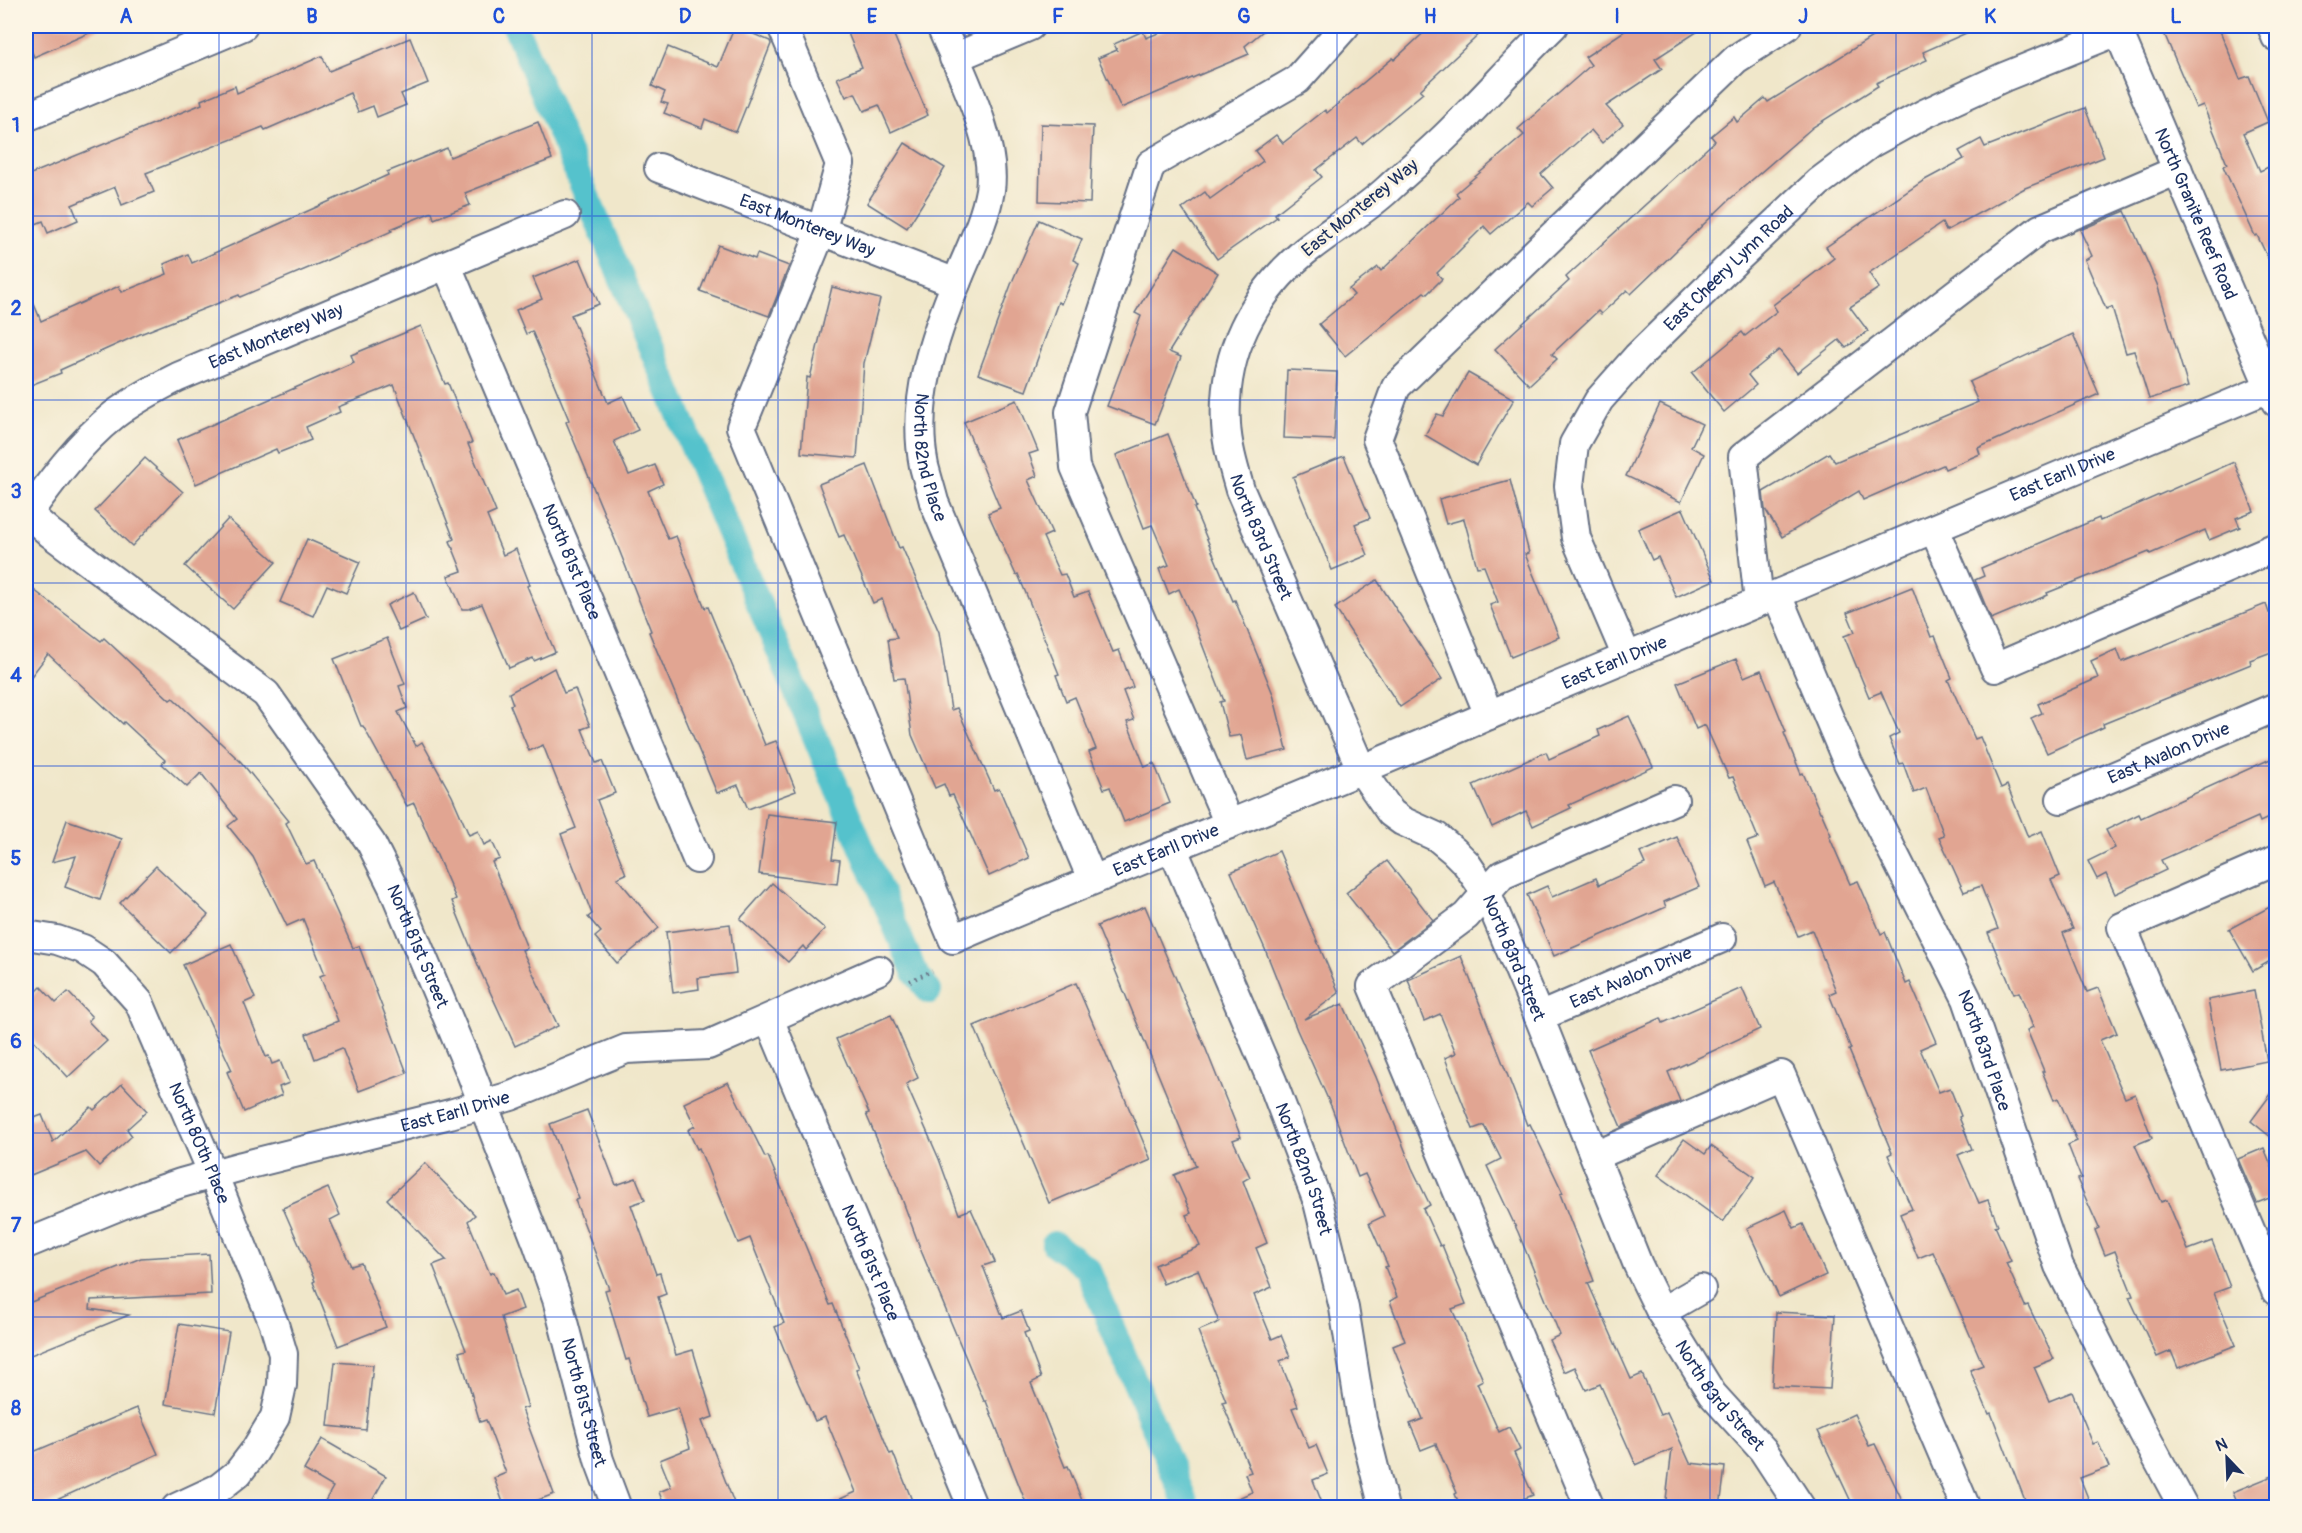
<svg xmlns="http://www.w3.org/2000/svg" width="2302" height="1533" font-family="Pangolin,sans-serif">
	<rect width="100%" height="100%" fill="#fcf5e5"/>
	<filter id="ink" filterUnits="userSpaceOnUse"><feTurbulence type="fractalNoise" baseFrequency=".0167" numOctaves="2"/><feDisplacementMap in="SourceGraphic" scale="12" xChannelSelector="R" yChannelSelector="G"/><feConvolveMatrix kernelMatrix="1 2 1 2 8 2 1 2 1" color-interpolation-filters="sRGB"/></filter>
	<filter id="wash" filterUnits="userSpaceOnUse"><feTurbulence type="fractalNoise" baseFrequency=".008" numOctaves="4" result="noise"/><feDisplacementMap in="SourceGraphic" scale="24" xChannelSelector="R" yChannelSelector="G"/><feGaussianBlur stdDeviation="1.35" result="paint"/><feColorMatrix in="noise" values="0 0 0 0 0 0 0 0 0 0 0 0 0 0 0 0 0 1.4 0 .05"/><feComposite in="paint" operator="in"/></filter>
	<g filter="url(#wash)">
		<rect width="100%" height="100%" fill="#f0e7ca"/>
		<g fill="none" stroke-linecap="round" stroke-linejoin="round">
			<g stroke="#55c2cc" stroke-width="26">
				<polyline points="515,26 914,971 929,991"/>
				<polyline points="1054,1244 1087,1268 1188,1508"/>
			</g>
		</g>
		<g id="blocks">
			<g fill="#e1a592">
				<polygon points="26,26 105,26 34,57 26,38"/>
				<polygon points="735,26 770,41 771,44 736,132 705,119 702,128 664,113 668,104 661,102 665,92 652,86 668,47 718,67"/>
				<polygon points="845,26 890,26 928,115 891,132 879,105 864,111 855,93 846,97 837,78 862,67"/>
				<polygon points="1176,26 1269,26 1245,46 1249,54 1121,108 1098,58 1117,50 1114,44 1143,31 1146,38"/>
				<polygon points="1431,26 1488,26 1420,90 1423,93 1362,144 1357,138 1316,170 1322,177 1275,214 1277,217 1217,259 1182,209 1205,192 1210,199 1263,161 1255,151 1276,135 1283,143 1325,110 1327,113 1393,58 1394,60"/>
				<polygon points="1632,26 1706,26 1655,59 1662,69 1606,106 1623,124 1602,143 1591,130 1541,174 1553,188 1532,206 1528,202 1491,234 1484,226 1437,273 1442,279 1427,294 1424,292 1345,356 1319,324 1354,295 1349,289 1378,267 1381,271 1459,197 1456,193 1524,135 1518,129 1591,65 1585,57"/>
				<polygon points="1873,26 1982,26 1923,52 1927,60 1876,83 1878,86 1813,127 1730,199 1631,294 1627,290 1601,314 1598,311 1552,354 1557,359 1529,385 1495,349 1569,281 1566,277 1715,141 1711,136 1734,117 1737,122 1765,98 1768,102 1877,34"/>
				<polygon points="2161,26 2218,26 2240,79 2249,76 2268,122 2243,133 2260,171 2277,163 2277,277 2257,235 2255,236 2223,166 2227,164 2203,105 2196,108"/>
				<polygon points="410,38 428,83 401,94 406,105 377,117 373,106 358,112 350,93 265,130 263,127 146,173 154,192 122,205 115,187 72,205 78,220 48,233 43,221 26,228 26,176 202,104 201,100 235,86 237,93 322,56 329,71"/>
				<polygon points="2085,108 2104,157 2025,188 1946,231 1942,223 1869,273 1879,288 1850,307 1868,331 1846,348 1839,340 1797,373 1779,350 1748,375 1756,385 1724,412 1692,373 1742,332 1745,336 1777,311 1773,305 1834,258 1826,247 1923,181 1964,159 1959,151 1981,139 1985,147"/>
				<polygon points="538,122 552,159 465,193 470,205 434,219 432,212 391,229 392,231 325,261 240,297 239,295 140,334 60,370 61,373 26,387 26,285 41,321 119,286 122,292 167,274 164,264 188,254 192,263 388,175 387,172 447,148 450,157"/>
				<polygon points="1041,124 1093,126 1090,203 1039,201"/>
				<polygon points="905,143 945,168 907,228 867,203"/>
				<polygon points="2125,211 2157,284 2188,387 2149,399 2134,351 2126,353 2112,307 2106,309 2085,260 2092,256 2080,230"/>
				<polygon points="1039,220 1082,239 1073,260 1079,263 1061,304 1058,302 1026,391 978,374 1012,282"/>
				<polygon points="718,245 755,259 757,254 789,266 769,316 700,291"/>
				<polygon points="1176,247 1218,273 1169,352 1181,357 1155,424 1107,406 1141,316 1135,313"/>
				<polygon points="580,259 599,304 571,315 608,403 623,396 638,430 614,441 629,475 655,465 663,484 648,491 668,539 676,536 705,608 708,607 765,745 776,741 796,791 748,809 738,785 717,793 649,632 651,631 618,547 566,422 569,420 532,331 526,334 516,310 542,299 533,278"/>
				<polygon points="832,287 880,299 864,363 857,458 801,453 807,377 810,378"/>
				<polygon points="421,326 445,384 448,383 472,443 468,444 496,512 487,516 503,555 516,549 530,585 527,586 555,652 534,661 533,658 509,668 482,604 469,609 462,609 448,576 462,571 450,541 454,539 394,385 338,407 340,412 306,427 311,440 278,453 276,449 196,484 177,440 354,362 351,355"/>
				<polygon points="2073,334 2099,394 1978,448 1980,454 1945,469 1943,465 1863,500 1859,491 1782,537 1765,509 1763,492 1829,453 1835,462 1978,402 1969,382"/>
				<polygon points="1287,370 1337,372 1334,440 1284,438"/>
				<polygon points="1468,373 1514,399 1476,465 1425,435 1437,414 1443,416"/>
				<polygon points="1017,400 1038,451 1029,454 1037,476 1028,480 1052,533 1043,537 1060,575 1065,574 1074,597 1088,592 1113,652 1119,650 1133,687 1123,691 1134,720 1127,722 1145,767 1154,763 1170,803 1124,822 1110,787 1104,789 1089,752 1096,749 1075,697 1066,701 1056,675 1059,674 1018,574 1016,575 988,513 1000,508 964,422"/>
				<polygon points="1660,404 1702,424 1691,447 1704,454 1681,502 1626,476"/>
				<polygon points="1168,434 1196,507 1194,508 1233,601 1235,600 1273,694 1287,750 1247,760 1241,735 1229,737 1220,702 1224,701 1192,618 1179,589 1169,594 1159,569 1169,565 1152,525 1144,528 1116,455"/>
				<polygon points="1344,456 1370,518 1355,524 1368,555 1332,570 1293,477"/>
				<polygon points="145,458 183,492 132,546 95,511"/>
				<polygon points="2234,462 2254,511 2236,518 2240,527 2209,540 2205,530 2150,554 2149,552 2047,593 2048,595 1991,619 1975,580 1984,576 1981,568 2099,518 2100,521"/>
				<polygon points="867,465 899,548 902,547 939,632 951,710 957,708 994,790 999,788 1029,858 989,876 953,795 949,796 944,784 935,788 912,735 904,678 894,679 888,639 897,638 882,599 873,603 844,535 839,537 819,484"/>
				<polygon points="1510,480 1529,553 1525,554 1559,637 1511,657 1490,605 1498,602 1484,566 1477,567 1464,519 1446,524 1439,499"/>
				<polygon points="1683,509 1714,580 1676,597 1658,557 1652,560 1638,529"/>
				<polygon points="228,519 276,562 233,609 185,566"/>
				<polygon points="307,539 360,562 346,593 327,585 313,616 280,602"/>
				<polygon points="1377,580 1442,679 1400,707 1335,608"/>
				<polygon points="26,584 101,641 104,638 170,700 173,698 241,762 289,821 286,823 306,864 314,861 353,948 359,946 407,1073 359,1091 342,1048 315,1059 306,1034 338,1021 320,976 325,974 303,919 287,926 253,857 228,826 237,819 201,773 187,787 162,764 165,760 124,722 123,724 48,654 26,683"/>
				<polygon points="1912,587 1931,637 1935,636 1952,678 1948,680 1975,739 1980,737 2001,788 2007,785 2028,837 2042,831 2060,876 2051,880 2073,929 2063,933 2087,992 2098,988 2117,1033 2100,1040 2125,1098 2135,1094 2152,1138 2135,1145 2161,1202 2167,1200 2188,1250 2212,1241 2230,1287 2214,1293 2236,1345 2178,1368 2171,1351 2157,1357 2129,1297 2133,1296 2115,1251 2105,1255 2095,1230 2099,1228 2077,1179 2081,1178 2068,1145 2077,1141 2058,1098 2054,1100 2042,1071 2044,1071 2027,1030 2033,1027 2019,992 2014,994 1988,933 1998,929 1981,886 1964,892 1939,837 1944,835 1926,788 1914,793 1903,763 1900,764 1889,738 1899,733 1881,692 1869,697 1844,636 1855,632 1847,613"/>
				<polygon points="414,592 426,619 399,631 387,605"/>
				<polygon points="2266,604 2269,613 2277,610 2277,650 2250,660 2251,664 2103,724 2104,727 2047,753 2031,718 2042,713 2038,704 2098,678 2091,661 2117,649 2122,662"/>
				<polygon points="387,638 405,684 399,686 407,708 398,712 416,746 422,742 452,796 469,835 478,831 484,845 492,841 500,859 492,862 527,948 522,950 558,1026 515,1046 480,970 452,901 456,899 414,803 407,806 363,726 361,726 334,659"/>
				<polygon points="1736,659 1744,677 1761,670 1786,732 1784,733 1801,774 1803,773 1820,812 1821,812 1831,835 1829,836 1850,884 1858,881 1881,934 1885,932 1906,984 1910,982 1936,1042 1920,1049 1939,1092 1950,1088 1961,1116 1959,1117 1972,1149 1958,1155 1979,1203 1988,1200 1998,1225 1995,1226 2011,1261 2006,1263 2025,1306 2028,1305 2054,1359 2034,1367 2049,1401 2072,1392 2093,1444 2098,1442 2109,1467 2080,1478 2088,1498 2065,1508 2028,1508 1991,1413 1989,1414 1970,1370 1983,1365 1957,1305 1933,1252 1918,1258 1900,1214 1912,1209 1888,1155 1892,1153 1849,1050 1851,1049 1829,994 1836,991 1812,930 1798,936 1774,882 1765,886 1747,842 1758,838 1733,777 1729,778 1705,725 1696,729 1677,683"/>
				<polygon points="554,668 564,693 575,689 590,726 582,729 596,763 602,761 615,793 597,800 626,874 617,878 659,928 617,963 595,937 601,932 588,917 592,914 561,834 576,828 543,745 529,751 510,705 513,704 509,693"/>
				<polygon points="1629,716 1653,767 1569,805 1571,808 1533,826 1526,811 1492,827 1473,785 1546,752 1549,759 1600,736 1598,730"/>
				<polygon points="2277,756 2277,814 2260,822 2258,817 2161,860 2166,870 2115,894 2106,874 2097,879 2088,861 2115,848 2106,830 2139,814 2141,818"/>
				<polygon points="767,814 837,822 832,859 840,860 837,884 759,874"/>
				<polygon points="67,820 122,839 100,900 65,887 76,856 52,862"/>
				<polygon points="1677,837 1699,887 1664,902 1666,907 1554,956 1527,895 1547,886 1552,897 1596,878 1599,885 1645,864 1640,853"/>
				<polygon points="1279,851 1339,993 1304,1019 1343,1004 1376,1077 1412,1168 1430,1205 1423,1209 1440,1246 1442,1245 1466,1304 1452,1309 1483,1380 1477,1383 1499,1432 1509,1427 1520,1450 1514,1453 1533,1495 1520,1500 1523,1508 1461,1508 1455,1494 1457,1493 1436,1444 1421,1450 1410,1424 1423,1419 1393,1346 1405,1341 1390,1301 1397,1297 1385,1267 1388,1266 1369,1223 1384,1216 1365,1174 1358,1177 1332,1108 1297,1030 1265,949 1231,872"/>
				<polygon points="1387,861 1433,920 1392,951 1346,893"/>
				<polygon points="156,866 208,915 171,953 120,903"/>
				<polygon points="772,883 825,929 806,950 803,946 788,962 740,919"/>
				<polygon points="2277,903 2277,957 2253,971 2229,929"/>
				<polygon points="1145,906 1205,1047 1241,1137 1233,1140 1250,1177 1243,1181 1267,1243 1256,1248 1272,1287 1254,1295 1272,1339 1281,1335 1290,1357 1280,1361 1298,1406 1292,1408 1309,1448 1316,1445 1328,1474 1313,1480 1324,1508 1216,1508 1252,1492 1245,1474 1251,1472 1222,1402 1226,1401 1198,1331 1219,1322 1198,1270 1163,1284 1155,1265 1200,1246 1186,1215 1191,1213 1174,1175 1196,1166 1097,926"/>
				<polygon points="730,924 736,973 698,978 699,989 673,993 666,932"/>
				<polygon points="231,944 255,998 244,1003 266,1057 269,1056 272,1064 280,1061 289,1083 279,1087 282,1095 244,1112 227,1072 232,1070 183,965"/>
				<polygon points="1461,956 1527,1125 1530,1124 1563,1193 1560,1194 1594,1281 1588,1283 1631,1379 1642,1374 1660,1415 1667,1412 1690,1463 1725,1467 1720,1508 1665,1508 1672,1449 1636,1465 1600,1384 1586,1390 1575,1367 1564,1372 1549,1340 1560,1335 1518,1232 1487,1166 1501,1159 1484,1125 1473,1129 1445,1058 1456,1053 1440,1014 1424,1021 1408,980"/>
				<polygon points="1076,983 1151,1160 1049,1203 974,1026"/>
				<polygon points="41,987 56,1003 68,992 92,1017 88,1021 107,1041 68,1077 27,1033 33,1028 26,1019 26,1002"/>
				<polygon points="1742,988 1760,1029 1668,1072 1680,1101 1621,1127 1588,1050 1661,1018 1663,1023"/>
				<polygon points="2254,991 2267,1061 2221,1070 2208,1000"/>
				<polygon points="891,1015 918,1078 906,1084 939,1159 959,1214 971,1209 995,1262 983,1266 1003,1318 1021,1311 1029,1331 1024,1333 1041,1378 1031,1383 1065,1467 1068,1466 1085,1508 1028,1508 986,1401 984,1401 922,1253 898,1188 866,1114 869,1113 836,1039"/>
				<polygon points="728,1082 765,1157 768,1156 830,1305 833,1304 859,1368 856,1369 890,1454 893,1453 915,1508 820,1508 856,1492 825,1417 815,1421 792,1369 775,1327 784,1323 750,1238 738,1243 699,1148 697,1149 688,1130 695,1126 684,1103"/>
				<polygon points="122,1084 147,1111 127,1129 132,1136 99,1166 86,1152 26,1177 26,1121 42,1115 53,1142 91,1107 94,1110"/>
				<polygon points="2277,1086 2277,1142 2251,1121"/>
				<polygon points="587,1110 616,1185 636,1178 645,1200 631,1205 656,1274 660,1273 666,1294 658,1297 676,1355 693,1350 713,1417 702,1421 736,1508 665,1508 659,1492 671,1487 660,1460 690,1448 678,1408 647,1417 629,1359 626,1360 605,1290 609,1289 575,1200 579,1199 550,1124"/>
				<polygon points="1684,1139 1705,1154 1711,1146 1755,1177 1723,1222 1658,1175"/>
				<polygon points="2264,1148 2277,1179 2277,1195 2257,1203 2238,1159"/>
				<polygon points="425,1163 475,1215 468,1221 490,1274 494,1272 503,1295 516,1290 523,1309 501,1317 528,1407 522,1409 554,1494 517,1508 505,1508 494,1478 506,1473 486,1420 480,1422 459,1352 466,1350 433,1265 446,1260 387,1199"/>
				<polygon points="328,1188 340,1215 330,1220 351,1266 361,1263 386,1327 338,1346 313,1282 315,1281 283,1208"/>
				<polygon points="1786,1210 1794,1228 1803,1224 1826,1275 1779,1297 1747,1228"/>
				<polygon points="209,1254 211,1294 91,1300 90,1309 129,1315 26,1357 26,1304 141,1258"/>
				<polygon points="1776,1312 1835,1315 1830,1389 1772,1386"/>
				<polygon points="179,1324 229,1332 215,1413 165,1404"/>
				<polygon points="335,1362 373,1365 366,1430 328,1426"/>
				<polygon points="137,1408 158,1454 39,1508 26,1508 26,1455"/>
				<polygon points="1854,1414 1869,1446 1875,1444 1906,1508 1854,1508 1818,1431"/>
				<polygon points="322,1439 386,1476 368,1508 321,1508 333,1487 304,1470"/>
				<polygon points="2277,1474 2277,1508 2240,1508 2233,1492"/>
			</g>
		</g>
	</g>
	<g filter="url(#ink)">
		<use href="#blocks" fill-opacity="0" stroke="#666f84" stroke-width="1.5"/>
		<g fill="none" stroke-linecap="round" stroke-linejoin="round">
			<g stroke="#666f84" stroke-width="32">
				<g id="minor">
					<path id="s1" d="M782,26L840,164L821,232L741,427L953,939C1131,862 1312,793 1489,715L2276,385"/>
					<path id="s2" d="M941,26C960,71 997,141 990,190C985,220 970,249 959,276C934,336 911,401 924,466C927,478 931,490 934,502L1092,879"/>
					<path id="s3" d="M1553,26C1520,58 1488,94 1455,127C1434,149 1410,168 1388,189C1362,213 1331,230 1304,252C1252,296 1222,354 1226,424C1227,446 1234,469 1240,490L1362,771L1391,813L1402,821L1437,837L1454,851L1466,863L1487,894L1539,1017L1638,1265L1661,1312L1712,1394L1763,1450L1801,1508"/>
					<path id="s4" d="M2116,26L2276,402"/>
					<polyline points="2272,26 2276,37"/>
					<polyline points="954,58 1030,26"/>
					<polyline points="26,117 243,26"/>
					<path id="s5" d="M659,168L956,283"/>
					<path id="s6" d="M447,266L697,859"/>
					<path id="s7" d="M26,512L50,533L266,694L371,843L393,887L471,1073L538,1245L557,1299L599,1460L617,1508"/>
					<path id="s8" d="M26,516C52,480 79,443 114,415C134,400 156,388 178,377L565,215"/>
					<polyline points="1934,529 1995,668 2276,547"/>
					<path id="s9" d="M1777,595L1848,763L1967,999L2059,1266L2142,1430L2184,1508"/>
					<polyline points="1759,602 1743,457 2040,229 2178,170"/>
					<path id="s10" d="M1627,657L1576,538L1569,486L1574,444L1599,400L1637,357L1738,258L1819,182L1871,143L1924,114L2004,77L2118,31"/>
					<polyline points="1489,715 1377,439 1396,387 1736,59 1787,26"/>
					<path id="s11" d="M2061,799L2276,707"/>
					<polyline points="1229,824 1075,467 1070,412 1151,164 1297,80 1345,26"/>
					<path id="s12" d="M1172,847L1272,1081L1318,1202L1344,1308L1362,1420L1384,1508"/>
					<polyline points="2276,860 2122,927 2276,1291"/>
					<path id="s13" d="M26,935L57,940L83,949L104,963L139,1002L213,1174L274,1324L283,1354L282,1385L275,1417L254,1452L238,1473L219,1488L176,1508"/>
					<path id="s14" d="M1539,1017L1722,938"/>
					<path id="s15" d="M769,1019L973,1508"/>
					<polyline points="1595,1156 1781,1075 1966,1508"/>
					<path id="s16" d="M26,1244L143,1196L181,1183L242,1166L450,1114L511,1096L626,1049L708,1045L879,970"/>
					<polyline points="1661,1312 1701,1289"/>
					<polyline points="1590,1508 1372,986 1466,916 1502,875 1674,800"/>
				</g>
			</g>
			<polyline stroke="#666f84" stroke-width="4" stroke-dasharray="1.5 4.5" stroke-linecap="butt" points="910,981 932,971"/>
			<use href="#minor" stroke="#fff" stroke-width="28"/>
		</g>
	</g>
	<path fill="none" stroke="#1d4ed8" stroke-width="1.5" stroke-opacity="0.55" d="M219,26V1508M406,26V1508M592,26V1508M778,26V1508M965,26V1508M1151,26V1508M1337,26V1508M1524,26V1508M1710,26V1508M1896,26V1508M2083,26V1508M26,216H2276M26,400H2276M26,583H2276M26,766H2276M26,950H2276M26,1133H2276M26,1317H2276"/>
	<g text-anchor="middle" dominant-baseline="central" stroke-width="6" stroke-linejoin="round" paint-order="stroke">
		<g font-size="18" fill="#1b2f5e" stroke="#fcf5e5">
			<text transform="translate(1360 208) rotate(-39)">East Monterey Way</text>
			<text stroke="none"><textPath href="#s4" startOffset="204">North Granite Reef Road</textPath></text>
			<text stroke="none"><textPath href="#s5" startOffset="159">East Monterey Way</textPath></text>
			<text stroke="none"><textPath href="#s10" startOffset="460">East Cheery Lynn Road</textPath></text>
			<text stroke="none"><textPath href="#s8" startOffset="315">East Monterey Way</textPath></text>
			<text stroke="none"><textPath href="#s2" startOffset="453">North 82nd Place</textPath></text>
			<text stroke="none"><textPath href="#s1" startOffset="2188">East Earll Drive</textPath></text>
			<text stroke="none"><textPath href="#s3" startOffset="652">North 83rd Street</textPath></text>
			<text stroke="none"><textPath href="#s6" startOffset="321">North 81st Place</textPath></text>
			<text stroke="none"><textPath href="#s1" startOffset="1702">East Earll Drive</textPath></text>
			<text stroke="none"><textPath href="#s11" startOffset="117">East Avalon Drive</textPath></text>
			<text stroke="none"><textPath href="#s1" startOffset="1216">East Earll Drive</textPath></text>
			<text stroke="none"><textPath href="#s7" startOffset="597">North 81st Street</textPath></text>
			<text stroke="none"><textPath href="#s3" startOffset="1156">North 83rd Street</textPath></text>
			<text stroke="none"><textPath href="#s14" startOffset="100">East Avalon Drive</textPath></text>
			<text stroke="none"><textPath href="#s9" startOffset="501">North 83rd Place</textPath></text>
			<text stroke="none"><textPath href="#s16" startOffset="450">East Earll Drive</textPath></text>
			<text stroke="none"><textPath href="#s13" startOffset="290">North 80th Place</textPath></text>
			<text stroke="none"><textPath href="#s12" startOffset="348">North 82nd Street</textPath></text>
			<text stroke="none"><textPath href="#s15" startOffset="264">North 81st Place</textPath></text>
			<text stroke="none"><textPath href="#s3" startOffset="1642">North 83rd Street</textPath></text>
			<text stroke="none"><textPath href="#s7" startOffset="1083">North 81st Street</textPath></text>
		</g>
	</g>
	<rect width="2302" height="1533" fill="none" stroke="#fcf5e5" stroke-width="66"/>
	<g transform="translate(2227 1458) rotate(337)" stroke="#fcf5e5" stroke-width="4.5" paint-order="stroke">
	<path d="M0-4.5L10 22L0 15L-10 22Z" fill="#1b2f5e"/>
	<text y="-9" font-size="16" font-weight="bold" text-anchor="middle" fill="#1b2f5e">N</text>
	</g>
	<rect x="33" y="33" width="2236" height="1467" fill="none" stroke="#1d4ed8" stroke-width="2"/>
	<g font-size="20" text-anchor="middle" font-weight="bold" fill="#1d4ed8">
		<text x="126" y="23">A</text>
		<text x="312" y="23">B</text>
		<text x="499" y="23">C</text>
		<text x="685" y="23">D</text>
		<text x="872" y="23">E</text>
		<text x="1058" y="23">F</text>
		<text x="1244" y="23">G</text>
		<text x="1430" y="23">H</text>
		<text x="1617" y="23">I</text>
		<text x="1803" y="23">J</text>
		<text x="1990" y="23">K</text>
		<text x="2176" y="23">L</text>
		<text x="16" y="132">1</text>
		<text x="16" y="315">2</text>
		<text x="16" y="498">3</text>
		<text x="16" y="682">4</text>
		<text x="16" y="865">5</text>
		<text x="16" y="1048">6</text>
		<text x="16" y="1232">7</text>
		<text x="16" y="1415">8</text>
	</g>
</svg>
